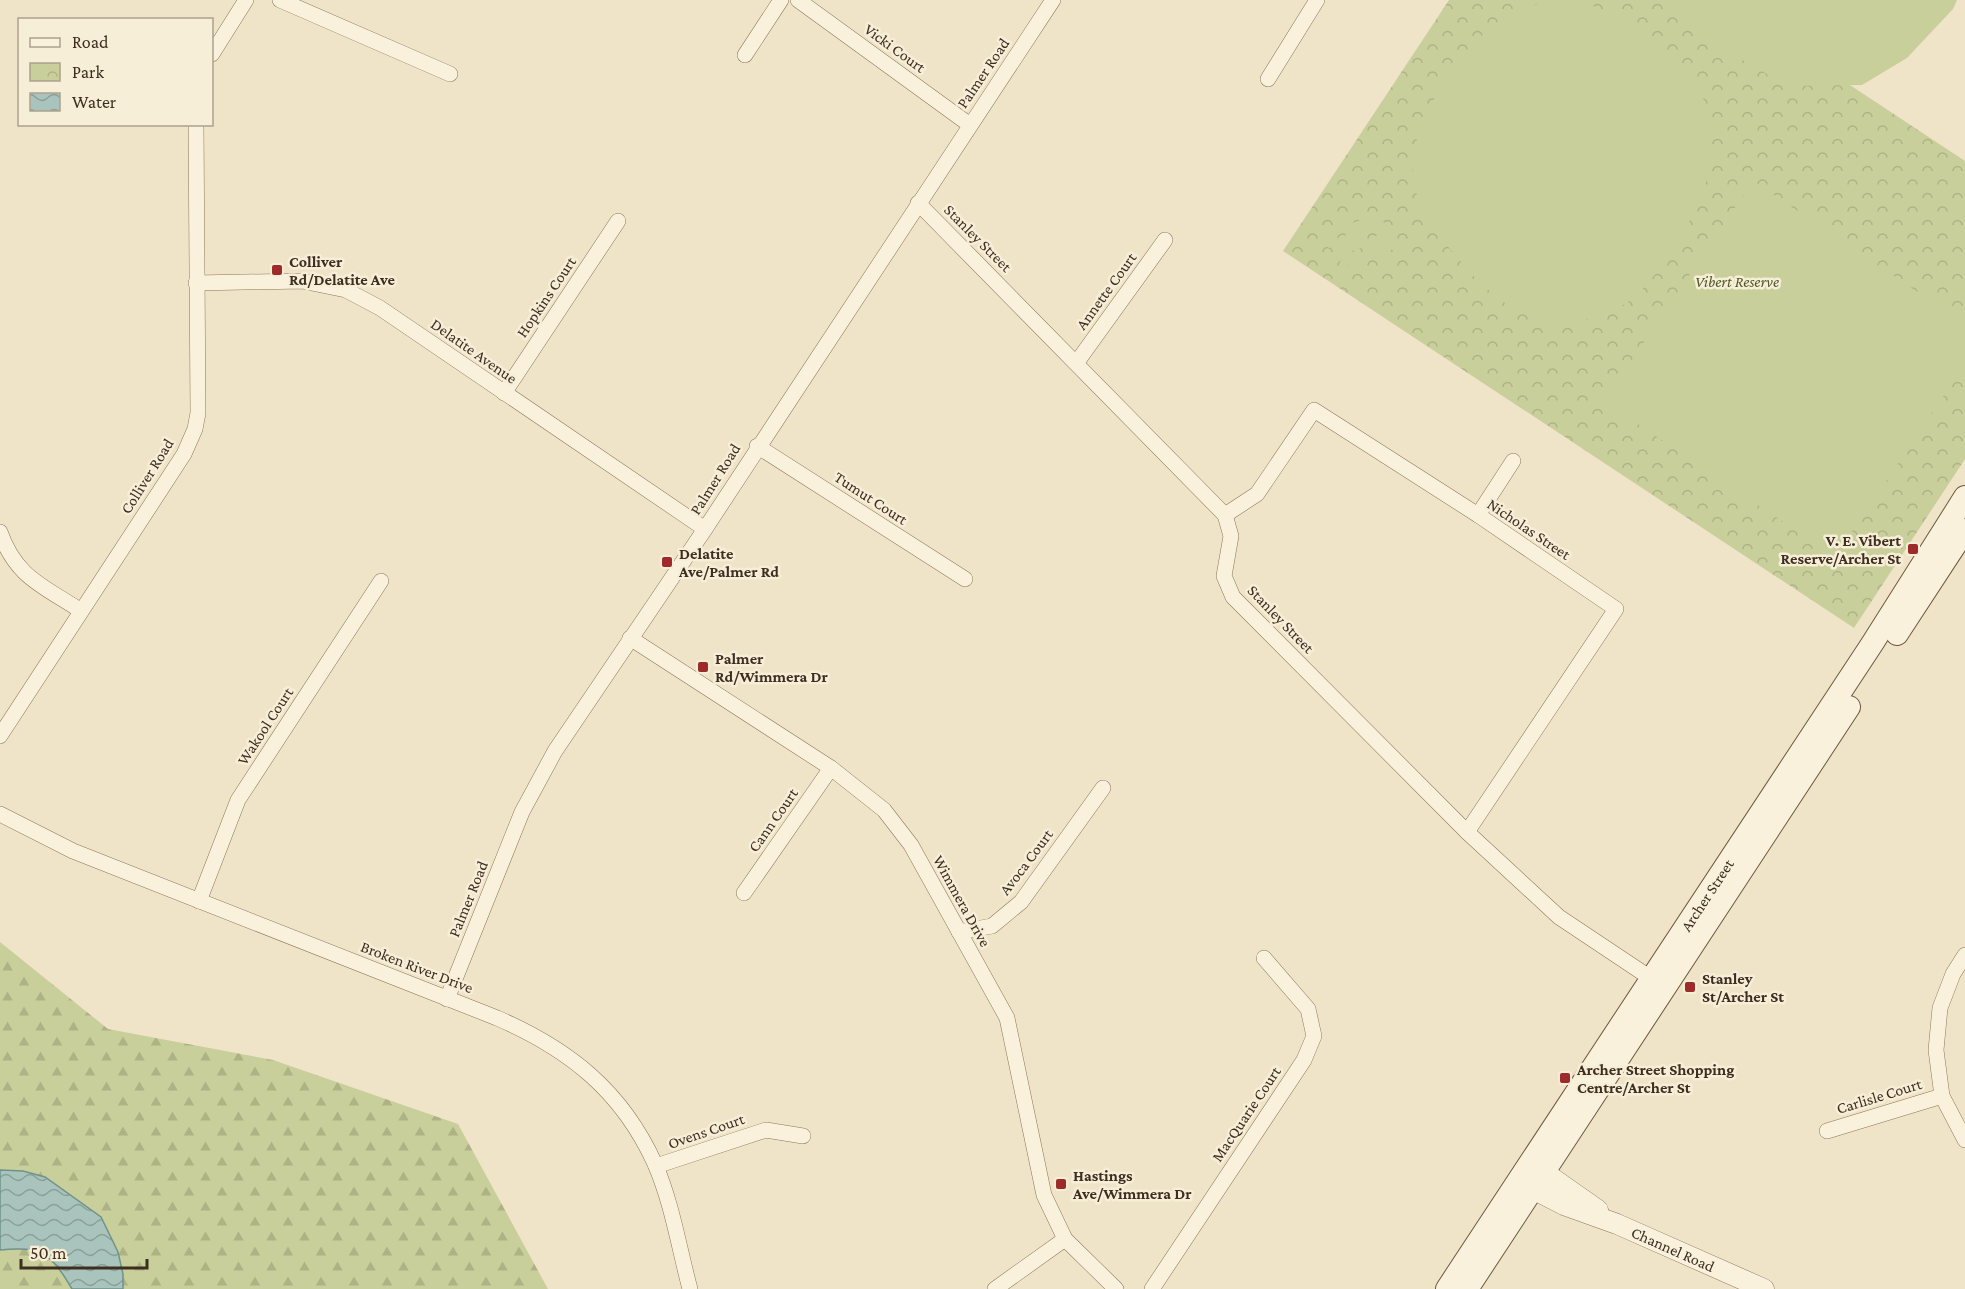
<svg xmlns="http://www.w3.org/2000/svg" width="1965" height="1289" font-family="'Crimson Pro',serif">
	<defs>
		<pattern id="forest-firs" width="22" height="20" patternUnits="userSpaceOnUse" patternTransform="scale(1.5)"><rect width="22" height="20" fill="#c9cf9b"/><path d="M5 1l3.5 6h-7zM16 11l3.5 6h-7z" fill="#aeb285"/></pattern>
		<pattern id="park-crowns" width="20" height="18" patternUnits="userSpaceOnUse" patternTransform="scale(1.5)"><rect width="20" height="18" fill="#c9cf9b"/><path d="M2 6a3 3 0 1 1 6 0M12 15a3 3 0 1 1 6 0" fill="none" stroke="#aeb285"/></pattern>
		<pattern id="water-waves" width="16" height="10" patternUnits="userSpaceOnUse" patternTransform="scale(1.5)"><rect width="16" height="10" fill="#a9c4bc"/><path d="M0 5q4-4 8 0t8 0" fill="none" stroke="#8ba098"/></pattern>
	</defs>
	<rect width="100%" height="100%" fill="#f0e4c8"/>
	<polygon fill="url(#forest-firs)" points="0,942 108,1029 273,1060 458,1124 548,1289 0,1289"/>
	<polygon fill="url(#park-crowns)" points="1449,0 1721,0 1965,161 1965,459 1854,628 1283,251"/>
	<g fill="#c9cf9b">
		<path d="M1554,0C1592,0 1621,16 1649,39C1669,56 1696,72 1703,98C1708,114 1711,138 1711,155C1711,196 1664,272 1632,299C1614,314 1575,325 1551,322C1519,318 1489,293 1468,270C1442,239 1424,222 1413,182C1411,173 1417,134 1420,125C1428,104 1475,38 1493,25C1512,11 1532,5 1554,0Z"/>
		<polygon points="1674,0 1957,0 1953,9 1907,58 1862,85 1788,86 1704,38"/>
		<polygon points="1753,181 1965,324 1965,364 1835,557 1604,401"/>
		<polygon points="1378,214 1380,219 1323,240 1321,234"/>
		<polygon points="1384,222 1386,228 1328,248 1326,242"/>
		<polygon points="1394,230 1396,236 1338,256 1336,250"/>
		<polygon points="1398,241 1400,247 1342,267 1340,261"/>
	</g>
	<path fill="url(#water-waves)" stroke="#6f938a" stroke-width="1.5" d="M0,1170L23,1171L45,1177L101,1217L118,1252L123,1274V1289H72C51,1253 41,1246 0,1250Z"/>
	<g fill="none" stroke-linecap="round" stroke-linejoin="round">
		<g stroke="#8d765c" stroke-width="16">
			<g id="minor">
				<polyline points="280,0 450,74"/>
				<polyline points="798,0 970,125"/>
				<polyline points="212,54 246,0"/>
				<polyline points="745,55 781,0"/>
				<polyline points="1268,79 1317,0"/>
				<polyline points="918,203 1225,515 1231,536 1224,576 1233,597 1467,832 1559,917 1658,983"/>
				<polyline points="196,283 302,281 346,290 380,308 705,529"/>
				<polyline points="1077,362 1165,240"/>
				<polyline points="504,393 618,221"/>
				<polyline points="757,446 965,579"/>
				<polyline points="1225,515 1257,494 1314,410 1478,515 1616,609 1467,832"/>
				<polyline points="1478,515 1513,461"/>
				<path d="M0,532C16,578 44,586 81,611"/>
				<polyline points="630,638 831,768 884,810 911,845 1007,1018 1044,1195 1065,1239 1116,1289"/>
				<polyline points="0,736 184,454 195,429 198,413 196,124"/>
				<path d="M0,814L73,851L497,1018C569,1049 622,1091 655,1164C672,1203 679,1248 690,1289"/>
				<polyline points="744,893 831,768"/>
				<polyline points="199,901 238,800 381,581"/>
				<polyline points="959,932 992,926 1021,902 1103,788"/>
				<polyline points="1965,955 1953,974 1940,1008 1936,1050 1942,1096 1965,1140"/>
				<polyline points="447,999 522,812 555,751 705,529 1053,0"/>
				<polyline points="1827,1131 1942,1096"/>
				<polyline points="656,1166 766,1130 803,1136"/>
				<polyline points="995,1289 1065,1239"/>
				<polyline points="1152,1289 1304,1060 1314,1036 1308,1009 1264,958"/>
			</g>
		</g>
		<g stroke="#8d765c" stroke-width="21">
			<g id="tertiary">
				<polyline points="1531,1163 1598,1210"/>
				<path id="s1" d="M1521,1183L1564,1205L1617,1224L1764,1289"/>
			</g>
		</g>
		<g stroke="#6f573f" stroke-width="24">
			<g id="secondary">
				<polyline points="1897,634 1965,530"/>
				<path id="s2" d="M1447,1289L1872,644L1965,497"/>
				<polyline points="1467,1289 1849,707"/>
			</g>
		</g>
		<use href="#minor" stroke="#faf1dc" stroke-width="15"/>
		<use href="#tertiary" stroke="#faf1dc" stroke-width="20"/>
		<use href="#secondary" stroke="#faf1dc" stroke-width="22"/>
	</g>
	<g fill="#9e2a2b" stroke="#f7eed8" stroke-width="2">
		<rect x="271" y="264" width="12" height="12" rx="3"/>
		<rect x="1907" y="543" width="12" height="12" rx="3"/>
		<rect x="661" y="556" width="12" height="12" rx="3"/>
		<rect x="697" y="661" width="12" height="12" rx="3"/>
		<rect x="1684" y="981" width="12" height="12" rx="3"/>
		<rect x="1559" y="1072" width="12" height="12" rx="3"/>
		<rect x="1055" y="1178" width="12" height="12" rx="3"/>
	</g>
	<g text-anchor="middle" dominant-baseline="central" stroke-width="5" stroke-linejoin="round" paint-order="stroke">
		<g font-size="16" fill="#3d2e20" stroke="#f7eed8">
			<text transform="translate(895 48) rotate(36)">Vicki Court</text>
			<text transform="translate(983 73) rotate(-56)">Palmer Road</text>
			<text transform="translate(978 238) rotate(45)">Stanley Street</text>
			<text transform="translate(1106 291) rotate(-54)">Annette Court</text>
			<text transform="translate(546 297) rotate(-56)">Hopkins Court</text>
			<text transform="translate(474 351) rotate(35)">Delatite Avenue</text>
			<text transform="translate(147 476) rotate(-58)">Colliver Road</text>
			<text transform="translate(715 479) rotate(-58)">Palmer Road</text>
			<text transform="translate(871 498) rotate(33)">Tumut Court</text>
			<text transform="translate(1529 529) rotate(34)">Nicholas Street</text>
			<text transform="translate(1281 619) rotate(46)">Stanley Street</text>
			<text transform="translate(265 726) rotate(-57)">Wakool Court</text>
			<text transform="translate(773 820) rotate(-55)">Cann Court</text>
			<text transform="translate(1026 862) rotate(-53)">Avoca Court</text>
			<text stroke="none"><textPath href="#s2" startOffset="472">Archer Street</textPath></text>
			<text transform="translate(468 899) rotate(-68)">Palmer Road</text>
			<text transform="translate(962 901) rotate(61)">Wimmera Drive</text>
			<text transform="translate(417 967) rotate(21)">Broken River Drive</text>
			<text transform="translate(1879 1096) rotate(-17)">Carlisle Court</text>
			<text transform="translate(1246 1114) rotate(-56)">MacQuarie Court</text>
			<text transform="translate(706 1131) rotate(-19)">Ovens Court</text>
			<text stroke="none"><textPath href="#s1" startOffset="166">Channel Road</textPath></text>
		</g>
		<g font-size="16" font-weight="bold" fill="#3d2e20" stroke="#f7eed8" text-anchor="start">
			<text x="289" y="261">Colliver<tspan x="289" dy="18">Rd/Delatite Ave</tspan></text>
			<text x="1901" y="540" text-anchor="end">V. E. Vibert<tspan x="1901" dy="18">Reserve/Archer St</tspan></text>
			<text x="679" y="553">Delatite<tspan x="679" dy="18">Ave/Palmer Rd</tspan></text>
			<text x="715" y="658">Palmer<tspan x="715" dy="18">Rd/Wimmera Dr</tspan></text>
			<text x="1702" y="978">Stanley<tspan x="1702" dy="18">St/Archer St</tspan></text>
			<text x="1577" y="1069">Archer Street Shopping<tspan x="1577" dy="18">Centre/Archer St</tspan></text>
			<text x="1073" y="1175">Hastings<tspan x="1073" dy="18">Ave/Wimmera Dr</tspan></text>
		</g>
		<g font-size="16" font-style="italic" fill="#4d5a26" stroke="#f7eed8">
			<text x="1737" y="281">Vibert Reserve</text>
		</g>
	</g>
	<rect x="18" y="18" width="195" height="108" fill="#f7eed8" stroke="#ada18e" stroke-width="1.5"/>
	<rect x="30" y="38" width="30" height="9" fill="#faf1dc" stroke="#ada18e" stroke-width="1.5"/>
	<text x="72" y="48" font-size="18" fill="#3d2e20">Road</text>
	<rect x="30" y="63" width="30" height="18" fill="url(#park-crowns)" stroke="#ada18e" stroke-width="1.5"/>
	<text x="72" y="78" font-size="18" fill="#3d2e20">Park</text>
	<rect x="30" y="93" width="30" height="18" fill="url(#water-waves)" stroke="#ada18e" stroke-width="1.5"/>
	<text x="72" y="108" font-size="18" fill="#3d2e20">Water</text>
	<path d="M21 1259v9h126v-9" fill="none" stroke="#3d2e20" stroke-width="3"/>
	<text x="30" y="1259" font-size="18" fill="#3d2e20" stroke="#f7eed8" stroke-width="4.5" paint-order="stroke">50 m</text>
</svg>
